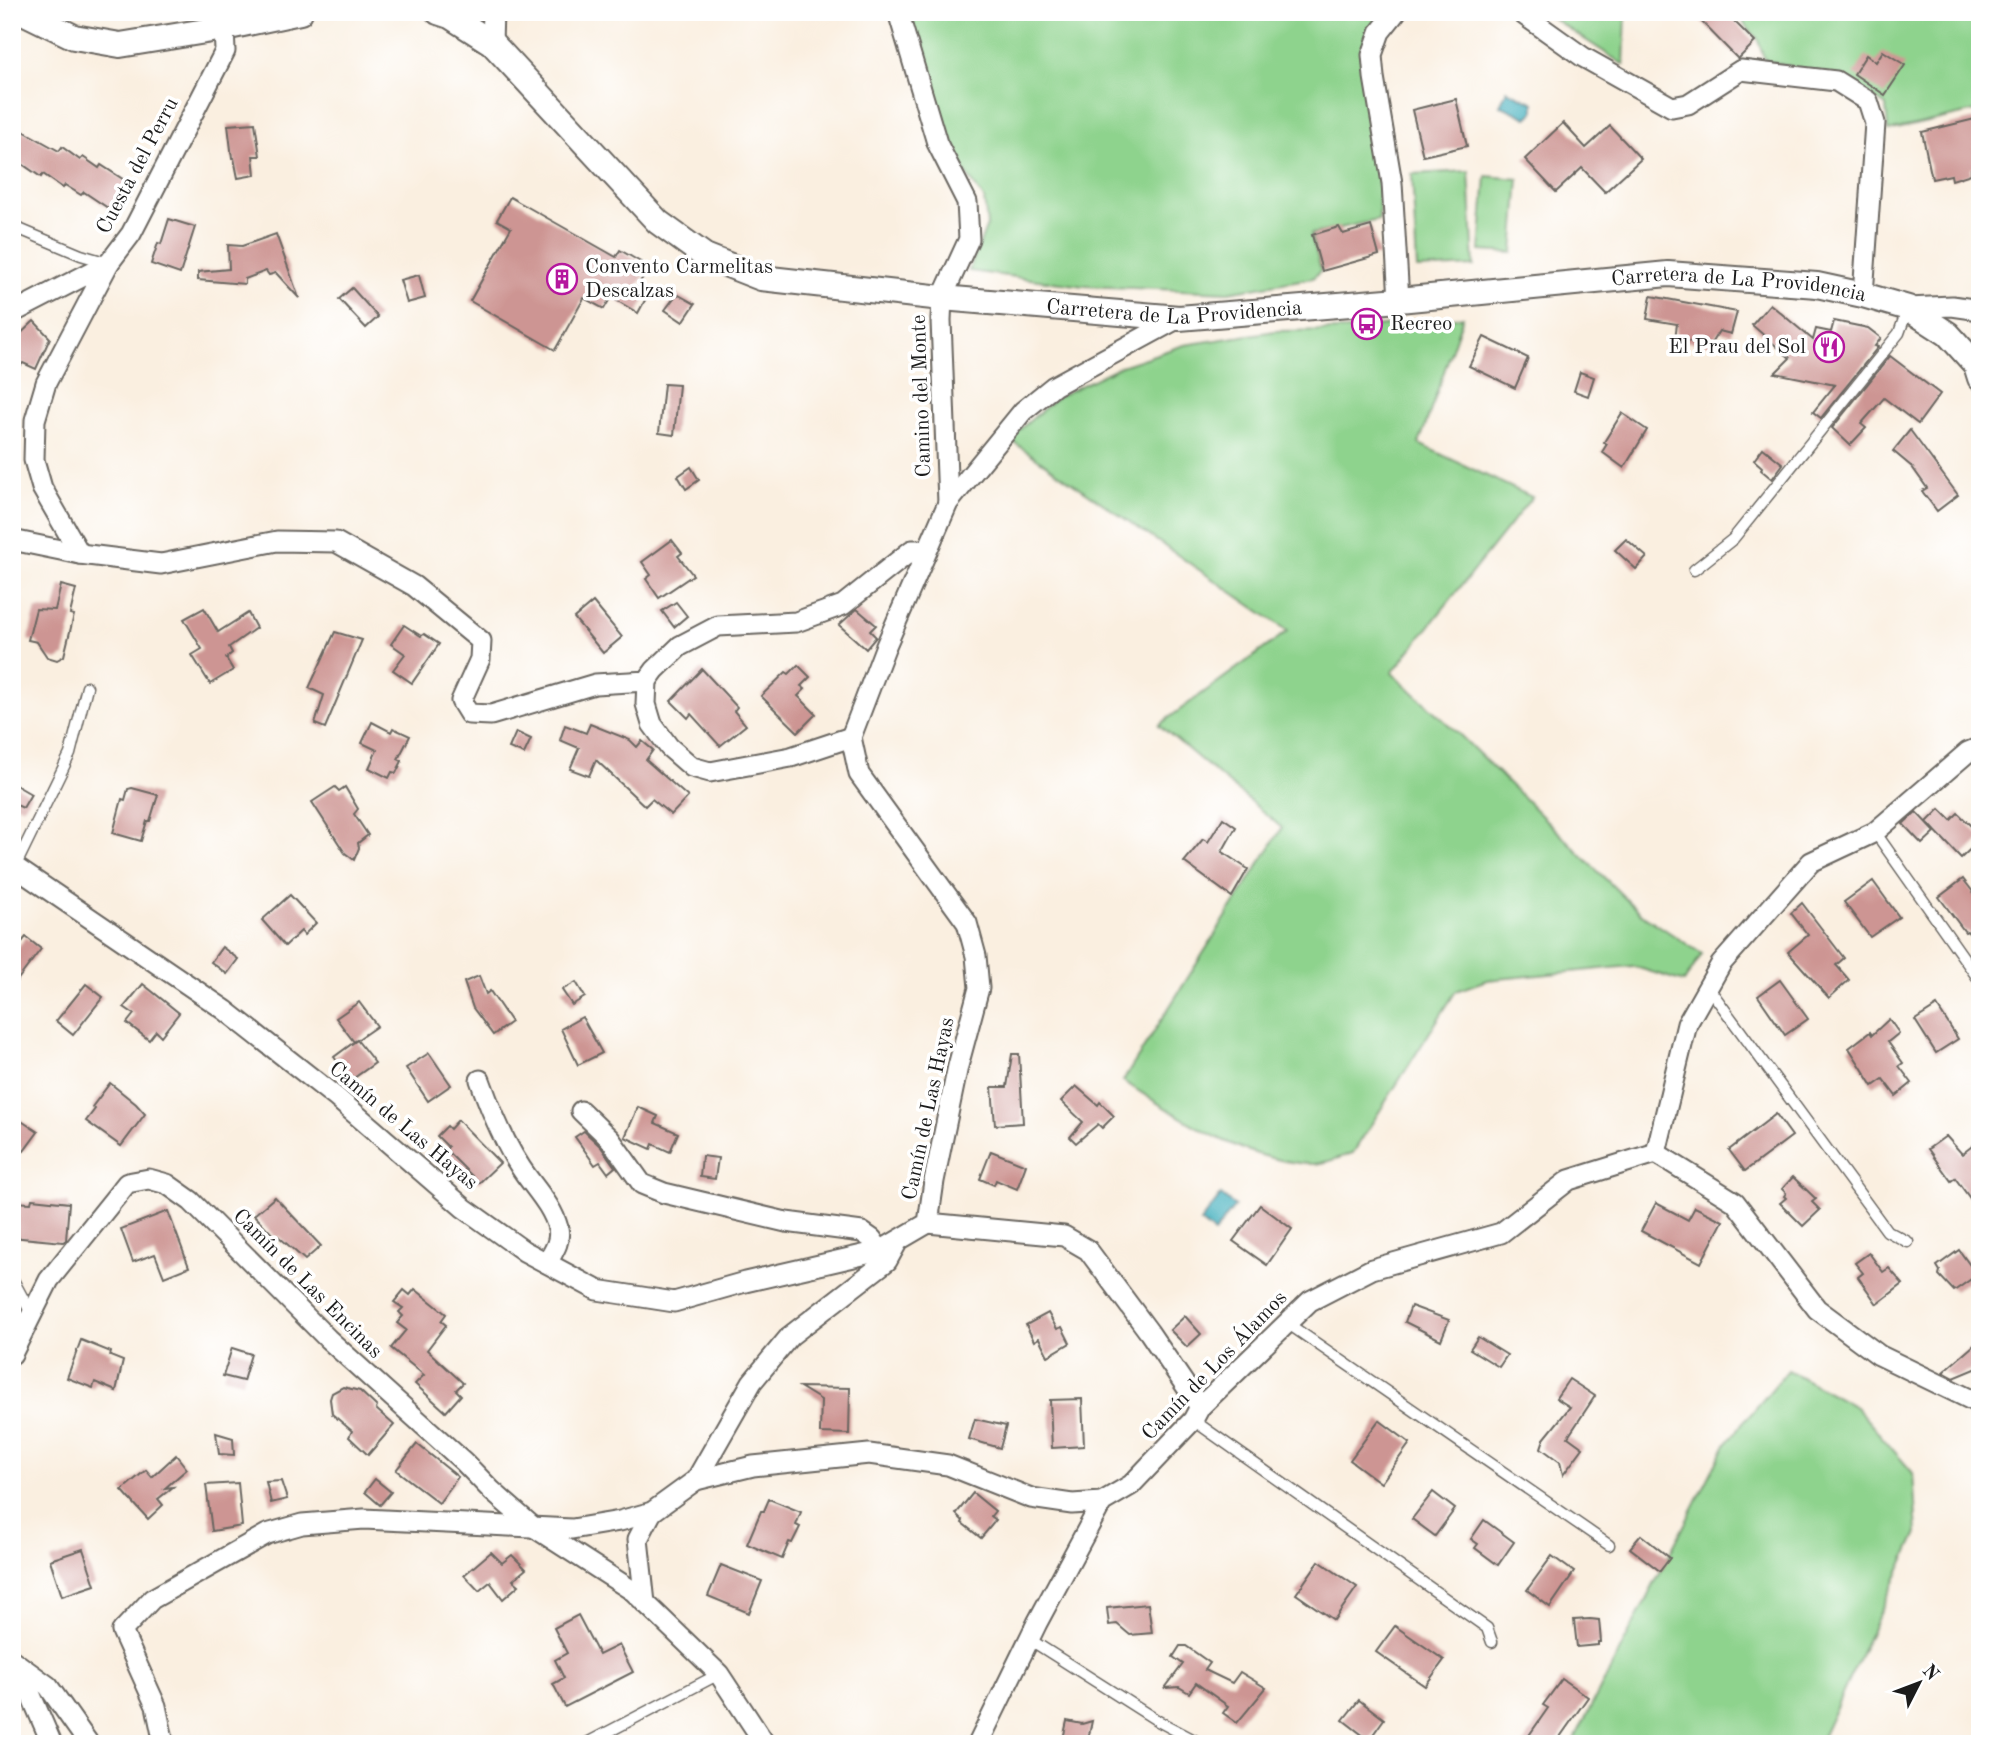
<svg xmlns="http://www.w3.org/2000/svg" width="1992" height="1756" font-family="'Old Standard TT',serif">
	<rect width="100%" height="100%" fill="#fff"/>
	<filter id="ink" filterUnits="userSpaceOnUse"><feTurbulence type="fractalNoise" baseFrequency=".0143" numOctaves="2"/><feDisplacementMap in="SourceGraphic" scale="14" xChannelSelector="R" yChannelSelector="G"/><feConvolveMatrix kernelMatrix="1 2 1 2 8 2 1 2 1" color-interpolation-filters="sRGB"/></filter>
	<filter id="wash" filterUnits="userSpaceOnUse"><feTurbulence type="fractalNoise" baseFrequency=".00686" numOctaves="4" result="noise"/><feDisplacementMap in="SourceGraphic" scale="28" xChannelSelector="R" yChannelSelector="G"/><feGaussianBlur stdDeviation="1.57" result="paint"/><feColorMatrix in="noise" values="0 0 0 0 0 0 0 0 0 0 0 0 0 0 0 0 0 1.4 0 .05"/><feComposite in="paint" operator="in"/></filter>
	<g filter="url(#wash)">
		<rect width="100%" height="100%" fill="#faefe0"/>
		<g fill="#8ed38d" stroke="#557854" stroke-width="2">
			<polygon points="905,12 1387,12 1366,49 1366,86 1378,150 1379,220 1311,234 1321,270 1313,278 1228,292 1084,286 969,271 987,225 984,199 962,167"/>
			<polygon points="1543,12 1626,12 1624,65"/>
			<polygon points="1741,12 1980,12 1980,110 1888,131 1886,106 1843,77 1765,61 1757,38 1744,24"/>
			<polygon points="1469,171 1474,266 1417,269 1412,174"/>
			<polygon points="1486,176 1519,179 1513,253 1480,251"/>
			<path d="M1463,317L1419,444L1532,497L1392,673L1460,735L1640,913L1702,954L1684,982L1632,966L1487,980L1456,991L1353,1153C1341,1157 1325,1164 1312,1164C1242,1162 1180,1117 1123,1081L1282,828L1159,725L1288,631L1009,439L1057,397L1121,366L1184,345L1275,331L1347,330Z"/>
			<polygon points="1788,1370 1856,1407 1913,1473 1917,1533 1819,1744 1572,1744 1727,1442"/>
		</g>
		<g fill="#3eadbb" stroke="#2d646c" stroke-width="2">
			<polygon points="1507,90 1534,103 1534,112 1527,118 1500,105"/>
			<polygon points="1221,1195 1235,1206 1214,1233 1200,1222"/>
		</g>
		<g id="blocks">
			<g fill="#cd9593">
				<polygon points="1692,12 1725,12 1755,42 1738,59"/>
				<polygon points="1883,51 1905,65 1885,95 1854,74 1866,55 1876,62"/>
				<polygon points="1456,99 1467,146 1423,156 1412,110"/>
				<polygon points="1975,119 1980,137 1980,166 1971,169 1971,174 1952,180 1951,175 1932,179 1922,132"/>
				<polygon points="255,123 260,156 253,156 255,175 238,178 234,158 232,158 228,125"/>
				<polygon points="1563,123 1586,148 1610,126 1641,159 1605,192 1582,168 1556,192 1525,159"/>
				<polygon points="18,128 59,151 62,147 80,160 83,157 99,168 101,165 135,187 117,214 84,192 81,195 65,185 63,188 43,174 41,177 22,164 12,178 12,136"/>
				<polygon points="510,197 616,257 620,250 649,267 637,287 649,293 638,313 611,297 604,309 584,298 555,350 470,301 511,228 497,220"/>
				<polygon points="169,219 195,227 180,274 151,264 158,243 161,244"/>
				<polygon points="1371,226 1379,255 1322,271 1312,235 1339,227 1343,234"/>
				<polygon points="276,234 299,298 276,273 269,275 266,271 245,279 245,284 198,280 198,272 229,269 228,245 242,246"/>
				<polygon points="419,275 425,298 407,303 400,280"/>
				<polygon points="352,288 378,317 366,328 339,299"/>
				<polygon points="677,294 695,304 683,322 665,310"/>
				<polygon points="1651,296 1737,312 1731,334 1719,331 1710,345 1675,339 1677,324 1647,319"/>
				<polygon points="1770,304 1813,340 1816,329 1831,332 1834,321 1868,328 1881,338 1875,346 1878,347 1821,418 1813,412 1835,385 1775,373 1790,358 1752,325"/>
				<polygon points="34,321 50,338 36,369 23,363 19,367 12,359 12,342"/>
				<polygon points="1484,337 1528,358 1515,388 1469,366"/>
				<polygon points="1890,356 1940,394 1918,424 1884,398 1861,424 1866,428 1850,445 1832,428"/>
				<polygon points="1580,372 1594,377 1588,396 1574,391"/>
				<polygon points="664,384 679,385 674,435 659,433"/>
				<polygon points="1622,413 1647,430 1624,468 1602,452 1607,444 1604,442"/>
				<polygon points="1910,430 1958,495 1937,511 1922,491 1927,488 1912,467 1893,451"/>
				<polygon points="1763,448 1783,464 1772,479 1761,470 1762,467 1754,460"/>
				<polygon points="691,467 699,480 686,489 678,476"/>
				<polygon points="1626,539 1647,557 1636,569 1615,550"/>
				<polygon points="672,540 682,553 678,556 693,575 659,598 646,579 651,575 642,562"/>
				<polygon points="61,585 76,589 70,614 74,615 64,656 57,660 47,657 37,642 28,640 36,609 55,610"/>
				<polygon points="593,602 622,637 603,653 574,618"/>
				<polygon points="676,602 687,616 674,627 662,611"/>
				<polygon points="204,608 218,632 248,613 256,628 229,647 232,653 226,658 233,670 210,684 192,655 202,649 184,619"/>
				<polygon points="857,609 876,625 870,631 876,637 866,649 839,625"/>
				<polygon points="404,625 421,636 424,634 439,644 412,683 393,670 405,654 391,644"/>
				<polygon points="335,632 362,640 325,728 315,724 324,695 309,688"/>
				<polygon points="798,665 810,677 801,686 805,689 798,696 816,714 798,732 761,696 786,672 789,674"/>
				<polygon points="702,669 737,707 734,711 746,725 720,746 691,714 688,718 671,701"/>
				<polygon points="372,722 391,732 393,728 410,736 398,759 402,761 396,773 392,772 389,778 369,768 377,750 362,743"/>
				<polygon points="590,724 630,740 637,747 642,741 653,750 646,760 688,797 671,815 652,799 645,806 596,760 589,776 570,769 579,748 560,740 565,725 586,733"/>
				<polygon points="516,732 531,739 524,754 509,748"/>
				<polygon points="12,783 31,794 23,808 12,803"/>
				<polygon points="335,787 339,791 345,787 358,809 354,814 368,835 358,843 359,848 354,860 345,853 312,802"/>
				<polygon points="132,788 158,795 150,821 147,821 141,841 113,833 122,799 125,800 128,789"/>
				<polygon points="1940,809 1951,820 1958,813 1980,835 1980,840 1961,858 1927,822"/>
				<polygon points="1916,812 1935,832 1922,844 1903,824"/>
				<polygon points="1223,818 1236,827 1222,852 1248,869 1232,897 1184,862 1203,839 1208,842"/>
				<polygon points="1963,879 1980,901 1980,945 1967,931 1965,932 1939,897"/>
				<polygon points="1873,881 1899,917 1870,937 1844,902"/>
				<polygon points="290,895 316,923 304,935 301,931 285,946 262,920"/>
				<polygon points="1802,903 1844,958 1836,965 1849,980 1829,998 1788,952 1808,935 1791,913"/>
				<polygon points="26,937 41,949 12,987 12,954"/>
				<polygon points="222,947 238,959 227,974 211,962"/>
				<polygon points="479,976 486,994 490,991 511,1022 493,1035 473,1008 464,982"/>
				<polygon points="1780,980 1808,1019 1785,1035 1758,996"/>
				<polygon points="576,982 585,997 572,1005 562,990"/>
				<polygon points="86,984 103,997 73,1035 56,1021"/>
				<polygon points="143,984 179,1013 161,1036 156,1031 149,1040 127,1023 134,1014 124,1007"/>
				<polygon points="359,1002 377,1026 354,1042 336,1018"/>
				<polygon points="1937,1006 1958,1039 1936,1053 1915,1020"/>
				<polygon points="582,1017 602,1053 578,1065 561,1029"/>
				<polygon points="1889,1019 1899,1033 1888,1042 1903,1063 1899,1066 1912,1083 1896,1096 1883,1079 1873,1086 1849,1048 1870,1032 1872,1035"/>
				<polygon points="357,1040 375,1063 351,1080 334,1057"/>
				<polygon points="429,1053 451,1085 428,1101 406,1068"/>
				<polygon points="1012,1054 1019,1054 1023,1123 995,1125 992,1087 1007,1087"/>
				<polygon points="110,1083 136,1104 145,1114 121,1146 86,1121 95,1109 92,1107"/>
				<polygon points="1076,1086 1098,1105 1100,1102 1114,1116 1102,1128 1098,1124 1076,1143 1070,1137 1083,1122 1061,1101"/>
				<polygon points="638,1107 658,1116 655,1123 678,1133 670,1152 653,1144 651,1149 625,1137"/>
				<polygon points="1776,1114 1792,1136 1745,1171 1729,1150"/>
				<polygon points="20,1120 38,1132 24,1151 12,1142 12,1129"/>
				<polygon points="458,1120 500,1163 479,1183 446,1150 448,1147 437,1136 447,1126 450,1129"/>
				<polygon points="584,1131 601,1147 615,1167 608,1173 600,1162 595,1165 575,1137"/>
				<polygon points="1946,1136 1962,1154 1980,1140 1980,1212 1955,1178 1951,1181 1928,1149"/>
				<polygon points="991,1151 1026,1165 1017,1189 996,1180 994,1185 980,1179"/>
				<polygon points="702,1156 718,1158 715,1179 700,1177"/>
				<polygon points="1793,1177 1816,1199 1812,1202 1820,1210 1803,1226 1780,1203 1786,1198 1784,1196 1786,1193 1782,1189"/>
				<polygon points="275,1197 321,1246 305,1260 278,1236 276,1238 254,1215"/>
				<polygon points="32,1199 69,1203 66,1240 63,1242 12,1237 12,1202 31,1203"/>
				<polygon points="1656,1203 1688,1220 1695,1207 1723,1221 1701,1263 1641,1231"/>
				<polygon points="1260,1205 1292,1229 1267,1265 1233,1241"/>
				<polygon points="168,1211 189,1267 164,1277 155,1254 133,1262 121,1229"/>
				<polygon points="1959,1250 1977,1275 1954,1291 1939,1275 1940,1271 1937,1266"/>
				<polygon points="1869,1253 1883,1272 1889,1268 1903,1284 1877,1304 1858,1277 1863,1273 1855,1263"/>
				<polygon points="415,1289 446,1314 441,1321 446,1325 427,1350 463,1383 456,1390 461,1395 446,1412 415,1384 424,1375 391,1348 406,1330 397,1323 403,1316 399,1312 403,1308 394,1302 404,1290 410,1295"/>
				<polygon points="1411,1306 1449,1320 1441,1340 1405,1322"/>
				<polygon points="1048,1313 1057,1329 1062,1327 1070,1343 1048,1356 1039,1338 1034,1341 1026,1325"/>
				<polygon points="1185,1316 1201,1334 1187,1347 1170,1330"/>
				<polygon points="1478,1337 1507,1355 1499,1367 1470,1349"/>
				<polygon points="81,1340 111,1352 110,1356 123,1361 116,1391 95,1382 93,1388 67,1378"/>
				<polygon points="1980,1340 1980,1367 1954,1378 1943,1372"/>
				<polygon points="232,1348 251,1354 243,1381 223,1376"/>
				<polygon points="1569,1379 1595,1396 1568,1437 1583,1448 1563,1475 1560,1462 1541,1448 1544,1439 1570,1407 1556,1398"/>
				<polygon points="343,1387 360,1391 377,1407 376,1409 394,1425 368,1455 349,1437 352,1431 332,1414 330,1399 332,1393"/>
				<polygon points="800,1387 850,1388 849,1434 820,1433 821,1400"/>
				<polygon points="1082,1399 1084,1446 1052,1448 1050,1400"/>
				<polygon points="975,1419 1006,1426 1000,1448 969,1439"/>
				<polygon points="1379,1420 1410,1443 1381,1483 1350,1460"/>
				<polygon points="216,1433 233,1438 234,1455 219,1454"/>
				<polygon points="417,1444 458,1477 439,1503 396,1470"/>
				<polygon points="176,1455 187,1469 165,1488 173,1487 158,1499 163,1505 148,1519 122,1490 146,1470 152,1477"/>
				<polygon points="375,1479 391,1492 380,1505 365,1492"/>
				<polygon points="281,1481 287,1499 271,1503 266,1482"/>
				<polygon points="238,1483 242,1526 212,1531 206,1485"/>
				<polygon points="1433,1492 1455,1509 1435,1536 1412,1519"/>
				<polygon points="973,1493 995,1511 991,1516 996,1520 981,1538 962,1523 963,1521 956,1514"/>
				<polygon points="769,1499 801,1512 796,1525 800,1527 792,1543 789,1542 782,1559 747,1544 761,1511 764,1511"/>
				<polygon points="1484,1520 1514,1542 1498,1565 1475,1548 1478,1544 1471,1539"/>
				<polygon points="1641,1535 1670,1558 1660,1571 1630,1548"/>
				<polygon points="83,1549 95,1585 62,1596 50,1560"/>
				<polygon points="491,1552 502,1563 512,1555 526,1569 513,1580 519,1585 503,1599 490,1582 479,1591 464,1575"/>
				<polygon points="1552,1556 1574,1572 1550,1607 1527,1590"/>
				<polygon points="1319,1561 1357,1587 1334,1620 1296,1594"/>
				<polygon points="721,1565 762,1581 749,1613 708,1596"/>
				<polygon points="1148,1604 1152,1633 1130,1635 1117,1624 1109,1625 1107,1608"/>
				<polygon points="578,1615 599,1655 619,1645 633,1672 565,1707 553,1684 564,1678 555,1660 567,1653 554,1628"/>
				<polygon points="1590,1619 1599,1620 1601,1642 1598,1642 1598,1645 1577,1647 1574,1620"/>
				<polygon points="1395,1626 1444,1660 1425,1686 1376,1652"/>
				<polygon points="1180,1646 1186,1646 1210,1663 1205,1670 1232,1683 1240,1672 1266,1688 1237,1723 1223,1713 1228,1706 1196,1683 1189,1693 1179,1687 1165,1688 1183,1664 1173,1657"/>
				<polygon points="1562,1679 1588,1697 1555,1744 1523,1744 1548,1708 1543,1705"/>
				<polygon points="1359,1700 1384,1719 1369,1740 1343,1720"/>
				<polygon points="1067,1721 1082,1724 1092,1721 1087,1744 1062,1744"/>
			</g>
		</g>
	</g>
	<g filter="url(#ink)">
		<use href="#blocks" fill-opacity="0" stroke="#6a6661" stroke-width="2"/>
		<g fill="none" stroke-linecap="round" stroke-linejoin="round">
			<g stroke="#6a6661" stroke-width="13">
				<g id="service">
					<polyline points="12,226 81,255 105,262"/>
					<polyline points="1694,570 1733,539 1899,333 1908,308"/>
					<polyline points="1875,832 1980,981"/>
					<polyline points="15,867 70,754 87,687"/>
					<polyline points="1708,987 1887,1231 1908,1242"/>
					<polyline points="12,1278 31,1313"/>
					<polyline points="1287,1323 1609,1545"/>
					<polyline points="1193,1420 1487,1628 1492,1642"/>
					<polyline points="1029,1639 1158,1721 1196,1741 1206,1744"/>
					<polyline points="585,1744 719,1674"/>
				</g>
			</g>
			<g stroke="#6a6661" stroke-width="23">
				<g id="minor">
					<polyline points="898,12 937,143 967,202 969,239 942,298 941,320 948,503"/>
					<polyline points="1396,12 1380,32 1372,55 1374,77 1392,183 1399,300"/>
					<polyline points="1520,12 1583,57 1672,107 1688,104 1741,70 1836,81 1868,101 1875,123 1863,295"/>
					<polyline points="492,43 493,12"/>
					<polyline points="1908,308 1952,306 1980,310"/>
					<polyline points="12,313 109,263 131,234 225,51 224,28"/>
					<polyline points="12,540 80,554 161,564 277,541 336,542 414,586 481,641 480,659 461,701 469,714 491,715 595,684 647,681 655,670 680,646 718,626 796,622 843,605 912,550 927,550"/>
					<polyline points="80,554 42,488 34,460 35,420 46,383 109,263"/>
					<polyline points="647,681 646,704 652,724 669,747 692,767 710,772 791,757 851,737"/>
					<polyline points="12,865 225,1010 337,1098 464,1208 524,1251 597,1290 674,1302 745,1282 880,1251 928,1223 934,1181 958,1066 979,988 976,956 967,923 859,774 851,737 885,648 948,503 1023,411 1054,386 1179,318"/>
					<path d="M480,1080C491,1111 503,1141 521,1168C534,1188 552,1205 558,1228C561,1242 553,1252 547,1263"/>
					<polyline points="581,1111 610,1139 642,1184 664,1193 786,1222 862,1232 872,1239 880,1251"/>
					<polyline points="1656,1153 1735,1202 1817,1309 1879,1355 1980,1404"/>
					<polyline points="928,1223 1064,1236 1088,1250 1149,1332 1200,1407"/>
					<polyline points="12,1354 49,1280 127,1183 149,1179 167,1184 191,1201 328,1339 464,1462 492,1491 532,1526 633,1591 719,1674 765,1744"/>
					<polyline points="696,1480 752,1382 790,1336 887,1261 898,1241"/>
					<polyline points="645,1603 638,1539 652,1512"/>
					<polyline points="12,1660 48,1686 89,1744"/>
					<polyline points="18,1665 52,1744"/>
					<polyline points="164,1744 156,1706 122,1631 152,1599 267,1534 302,1524 364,1519 572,1529 620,1521 652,1512 696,1480 753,1466 869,1454 948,1465 1031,1498 1072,1504 1102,1502"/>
					<polyline points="978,1744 1037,1623 1102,1502 1131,1485 1193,1420 1200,1407 1310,1301 1372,1269 1501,1233 1569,1180 1656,1153 1687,1024 1721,964 1811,862 1875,832 1968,752 1980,747"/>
				</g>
			</g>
			<g stroke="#6a6661" stroke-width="28">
				<g id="tertiary">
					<polyline points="23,12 74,37 120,45 224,28 300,12"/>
					<path id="s1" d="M438,12L450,16L492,43L658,222L705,256L761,278L942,298L1179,318L1399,300L1668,274L1817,285L1863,295L1908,308L1948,334L1976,365L1980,378"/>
				</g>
			</g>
			<use href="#service" stroke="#fff" stroke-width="10"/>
			<use href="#minor" stroke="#fff" stroke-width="19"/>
			<use href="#tertiary" stroke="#fff" stroke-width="24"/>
		</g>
	</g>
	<defs>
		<g id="building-ring" transform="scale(1.575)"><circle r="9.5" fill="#fff" stroke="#b5179e" stroke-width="1.5"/><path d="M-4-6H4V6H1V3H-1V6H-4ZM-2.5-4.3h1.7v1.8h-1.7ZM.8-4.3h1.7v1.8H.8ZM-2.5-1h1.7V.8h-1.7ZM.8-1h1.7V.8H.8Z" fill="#b5179e"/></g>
		<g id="bus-ring" transform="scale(1.575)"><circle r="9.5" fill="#fff" stroke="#b5179e" stroke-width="1.5"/><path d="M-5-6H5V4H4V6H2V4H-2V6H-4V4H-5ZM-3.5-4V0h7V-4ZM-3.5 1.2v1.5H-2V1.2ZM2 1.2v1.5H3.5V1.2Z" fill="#b5179e"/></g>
		<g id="restaurant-ring" transform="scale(1.575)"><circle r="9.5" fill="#fff" stroke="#b5179e" stroke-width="1.5"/><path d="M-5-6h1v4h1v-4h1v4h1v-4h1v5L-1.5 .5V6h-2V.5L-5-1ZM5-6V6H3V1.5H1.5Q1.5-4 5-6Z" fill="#b5179e"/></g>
	</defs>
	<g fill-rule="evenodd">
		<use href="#building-ring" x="562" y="279"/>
		<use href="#bus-ring" x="1367" y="324"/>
		<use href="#restaurant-ring" x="1829" y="347"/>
	</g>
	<g text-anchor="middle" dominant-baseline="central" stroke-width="7" stroke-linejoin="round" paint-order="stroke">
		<g font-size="21" fill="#1c1c1c" stroke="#fff">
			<text transform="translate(138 166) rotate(-62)">Cuesta del Perru</text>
			<text stroke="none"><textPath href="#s1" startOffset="1407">Carretera de La Providencia</textPath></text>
			<text stroke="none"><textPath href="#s1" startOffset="840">Carretera de La Providencia</textPath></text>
			<text transform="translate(922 396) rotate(-92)">Camino del Monte</text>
			<text transform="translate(929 1109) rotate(-78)">Camín de Las Hayas</text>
			<text transform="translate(403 1126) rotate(40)">Camín de Las Hayas</text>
			<text transform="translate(307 1284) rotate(45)">Camín de Las Encinas</text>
			<text transform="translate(1215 1366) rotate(-46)">Camín de Los Álamos</text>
		</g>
		<g font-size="21" fill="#1c1c1c" stroke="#fff" text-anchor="start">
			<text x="585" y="267">Convento Carmelitas<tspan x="585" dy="24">Descalzas</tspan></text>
			<text x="1390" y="324">Recreo</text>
			<text x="1806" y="347" text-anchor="end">El Prau del Sol</text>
		</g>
	</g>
	<rect width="1992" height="1756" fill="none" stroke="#fff" stroke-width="42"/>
	<g transform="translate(1919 1683) rotate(48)" stroke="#ffffff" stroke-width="5" paint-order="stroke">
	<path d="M0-5L12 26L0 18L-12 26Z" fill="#1c1c1c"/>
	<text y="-10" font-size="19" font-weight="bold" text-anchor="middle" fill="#1c1c1c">N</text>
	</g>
</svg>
